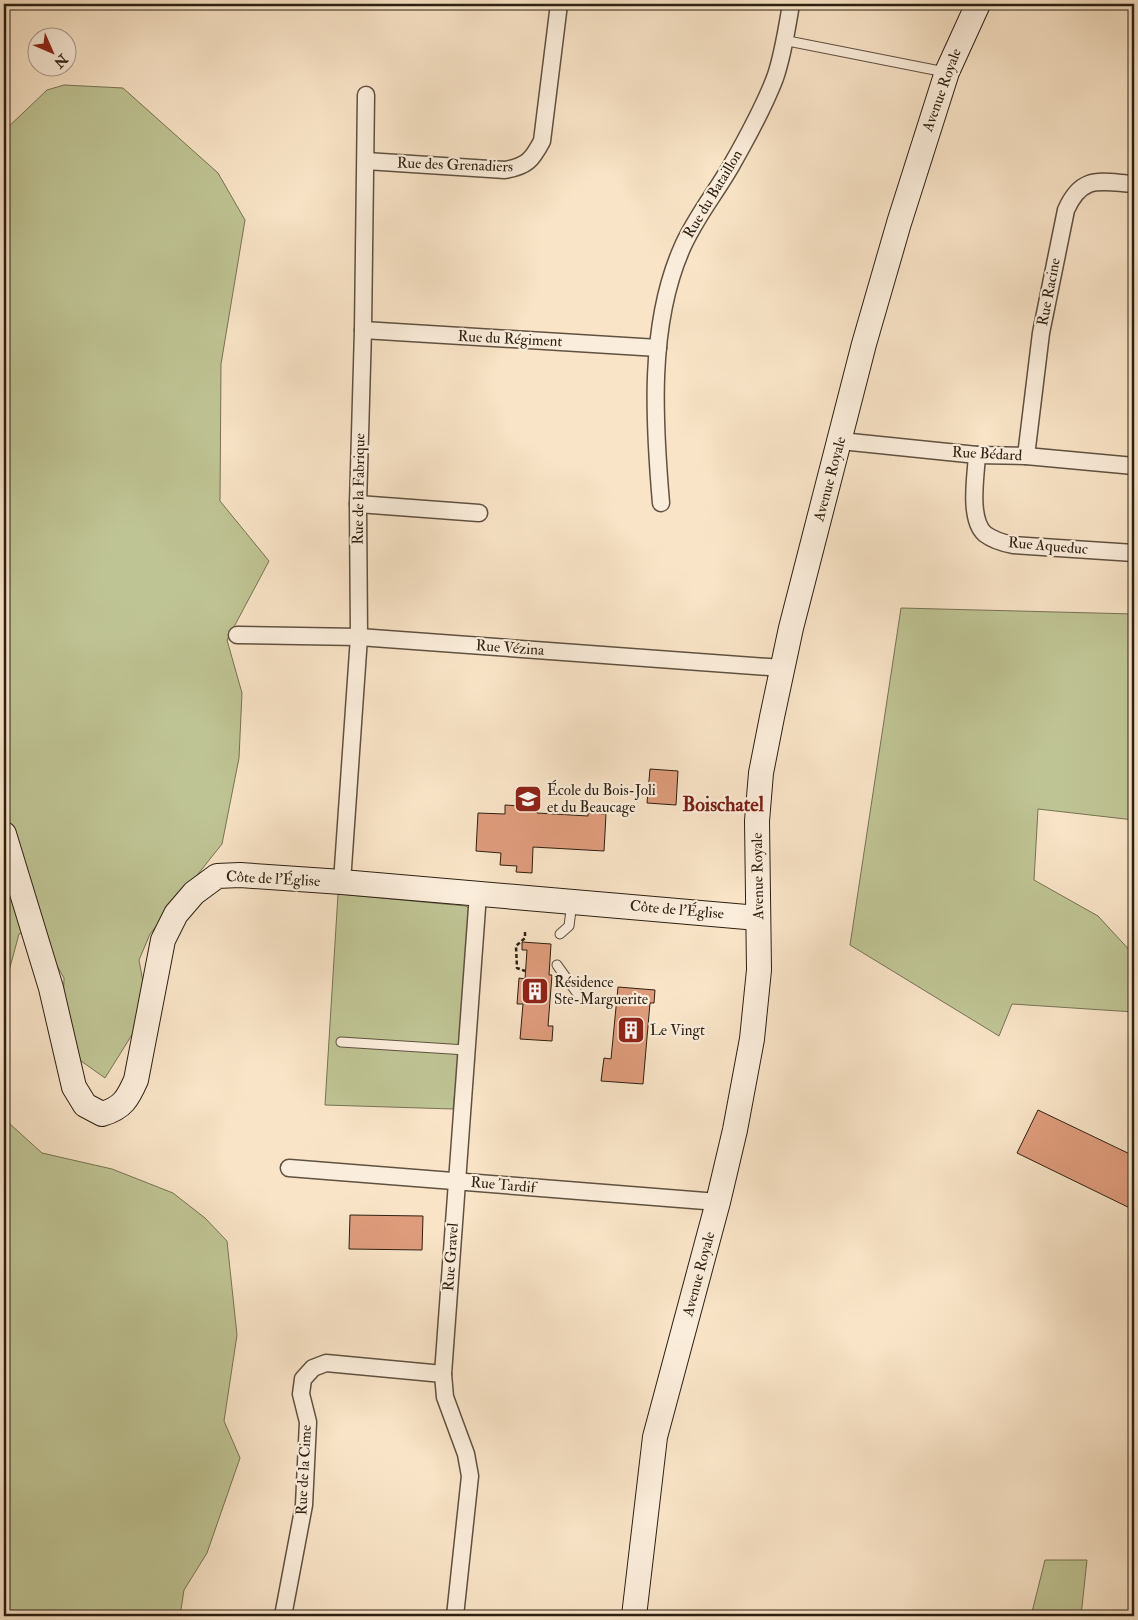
<svg xmlns="http://www.w3.org/2000/svg" width="1138" height="1620" font-family="'IM FELL Double Pica',serif">
	<rect width="100%" height="100%" fill="#f9e4c7"/>
	<filter id="stains"><feTurbulence type="fractalNoise" baseFrequency=".004" numOctaves="4"/><feColorMatrix values="0 0 0 0 .2 0 0 0 0 .09 0 0 0 0 .02 0 0 0 .5 -.17"/></filter>
	<radialGradient id="worn" r=".72"><stop offset=".6" stop-color="#630" stop-opacity="0"/><stop offset="1" stop-color="#630" stop-opacity=".3"/></radialGradient>
	<g fill="#bfc494" stroke="#767254">
		<polygon points="64,85 123,88 218,173 245,220 221,364 220,501 269,561 227,640 242,693 239,758 222,844 150,934 139,960 148,1009 105,1078 74,1056 62,1038 64,978 48,950 24,932 19,934 9,971 4,1065 4,131 47,90"/>
		<polygon points="901,608 1134,614 1134,820 1038,809 1034,880 1098,916 1134,955 1134,1012 1012,1004 999,1036 850,945"/>
		<polygon points="338,894 466,906 474,914 453,1109 325,1105"/>
		<polygon points="4,1110 10,1124 42,1153 112,1169 173,1193 205,1218 227,1241 237,1335 224,1421 240,1458 207,1553 184,1590 180,1616 4,1616"/>
		<polygon points="1045,1560 1087,1560 1081,1616 1031,1616"/>
	</g>
	<g fill="#df9c7c" stroke="#2d2013">
		<polygon points="650,769 678,771 676,805 647,803"/>
		<polygon points="520,799 537,800 537,813 588,816 588,813 606,814 604,851 533,847 532,873 516,872 517,866 500,865 501,853 476,851 478,813 505,814 505,805 520,806"/>
		<polygon points="522,942 551,944 549,975 552,975 548,1026 553,1026 552,1041 520,1039 523,1004 517,1004 519,978 525,979 527,950 522,950"/>
		<polygon points="618,987 655,990 654,1003 650,1003 643,1084 601,1081 604,1058 611,1059"/>
		<polygon points="1038,1110 1134,1156 1134,1210 1017,1153"/>
		<polygon points="350,1215 423,1216 422,1250 349,1249"/>
	</g>
	<g fill="none" stroke-linecap="round" stroke-linejoin="round">
		<g stroke="#605140" stroke-width="11">
			<g id="lane">
				<polyline points="783,40 945,72"/>
				<polyline points="560,934 569,926 572,902"/>
				<polyline points="557,965 582,1000"/>
				<polyline points="341,1042 466,1050"/>
			</g>
		</g>
		<g stroke="#605140" stroke-width="19">
			<g id="street">
				<path d="M366,161L505,170C527,166 532,160 542,141L559,4"/>
				<polyline points="363,330 658,348"/>
				<polyline points="841,441 977,455 1026,456 1134,466"/>
				<path d="M977,455C976,475 968,519 985,534C993,540 1003,543 1013,545L1134,553"/>
				<path d="M1026,456L1041,333L1066,210C1082,174 1100,182 1134,184"/>
				<path d="M661,503C654,421 648,325 682,248C695,218 715,194 731,166C747,138 763,109 775,78C783,55 787,28 791,4"/>
				<polyline points="358,504 479,513"/>
				<polyline points="237,635 359,637 782,668"/>
				<polyline points="342,882 359,637 358,504 363,330 366,95"/>
				<polyline points="289,1168 718,1202"/>
				<polyline points="283,1616 304,1505 308,1422 301,1394 303,1379 313,1368 326,1363 443,1374"/>
				<polyline points="455,1616 470,1476 466,1454 445,1397 443,1374 478,894"/>
			</g>
		</g>
		<g stroke="#2d2013" stroke-width="26">
			<g id="secondary">
				<path d="M4,834L51,988L74,1087L85,1105L102,1114C123,1108 128,1098 136,1080L163,940L176,914L194,893L217,876L240,875L342,882L758,918"/>
				<polyline points="634,1616 655,1437 718,1202 735,1130 752,1039 759,970 757,821 761,773 772,717 791,628 864,344 899,223 947,72 978,4"/>
			</g>
		</g>
		<polyline stroke="#2d2013" stroke-width="2.5" stroke-dasharray="4 2.5" stroke-linecap="butt" points="525,932 525,938 516,946 517,968 525,971"/>
		<use href="#lane" stroke="#fbeddb" stroke-width="9"/>
		<use href="#street" stroke="#fbeddb" stroke-width="16"/>
		<use href="#secondary" stroke="#fbeddb" stroke-width="24"/>
	</g>
	<defs>
		<g id="school-square" transform="scale(1.4375)"><rect x="-9" y="-9" width="18" height="18" rx="4" fill="#8f2418" stroke="#fbeddb"/><path d="M0-5L7-2L0 1L-7-2ZM-4 1L0 2.5L4 1V4Q0 6-4 4Z" fill="#fff"/></g>
		<g id="building-square" transform="scale(1.4375)"><rect x="-9" y="-9" width="18" height="18" rx="4" fill="#8f2418" stroke="#fbeddb"/><path d="M-4-6H4V6H1V3H-1V6H-4ZM-2.5-4.3h1.7v1.8h-1.7ZM.8-4.3h1.7v1.8H.8ZM-2.5-1h1.7V.8h-1.7ZM.8-1h1.7V.8H.8Z" fill="#fff"/></g>
	</defs>
	<g fill-rule="evenodd">
		<use href="#school-square" x="528" y="799"/>
		<use href="#building-square" x="535" y="991"/>
		<use href="#building-square" x="631" y="1030"/>
	</g>
	<g text-anchor="middle" dominant-baseline="central" stroke-width="4.5" stroke-linejoin="round" paint-order="stroke">
		<g font-size="15" fill="#2d2013" stroke="#fbeddb">
			<text transform="translate(942 90) rotate(-70)">Avenue Royale</text>
			<text transform="translate(455 165) rotate(2)">Rue des Grenadiers</text>
			<text transform="translate(713 194) rotate(-59)">Rue du Bataillon</text>
			<text transform="translate(1049 292) rotate(-79)">Rue Racine</text>
			<text transform="translate(510 339) rotate(3)">Rue du Régiment</text>
			<text transform="translate(987 454) rotate(3)">Rue Bédard</text>
			<text transform="translate(830 479) rotate(-75)">Avenue Royale</text>
			<text transform="translate(359 489) rotate(-89)">Rue de la Fabrique</text>
			<text transform="translate(1048 546) rotate(5)">Rue Aqueduc</text>
			<text transform="translate(510 648) rotate(4)">Rue Vézina</text>
			<text transform="translate(758 876) rotate(-91)">Avenue Royale</text>
			<text transform="translate(273 879) rotate(3)">Côte de l'Église</text>
			<text transform="translate(677 910) rotate(5)">Côte de l'Église</text>
			<text transform="translate(503 1185) rotate(5)">Rue Tardif</text>
			<text transform="translate(451 1257) rotate(-86)">Rue Gravel</text>
			<text transform="translate(699 1274) rotate(-75)">Avenue Royale</text>
			<text transform="translate(304 1470) rotate(-87)">Rue de la Cime</text>
		</g>
		<g font-size="15" fill="#2d2013" stroke="#fbeddb" text-anchor="start">
			<text x="547" y="790">École du Bois-Joli<tspan x="547" dy="17">et du Beaucage</tspan></text>
			<text x="554" y="982">Résidence<tspan x="554" dy="17">Ste-Marguerite</tspan></text>
			<text x="650" y="1030">Le Vingt</text>
		</g>
		<g font-size="20" font-weight="bold" fill="#7a1f14" stroke="#fbeddb">
			<text x="723" y="804">Boischatel</text>
		</g>
	</g>
	<rect width="1138" height="1620" fill="none" stroke="#f9e4c7" stroke-width="20"/>
	<rect x="5" y="5" width="1128" height="1610" fill="none" stroke="#2d2013" stroke-width="2.5"/>
	<rect x="10" y="10" width="1118" height="1600" fill="none" stroke="#2d2013"/>
	<g transform="translate(52 52) rotate(135)"><circle r="24" fill="#fbeddb" stroke="#a99b8b"/>
	<path d="M0-4L9 19L0 12L-9 19Z" fill="#8f2418"/>
	<text y="-8" font-size="14" font-weight="bold" text-anchor="middle" fill="#2d2013">N</text>
	</g>
	<rect width="100%" height="100%" filter="url(#stains)"/>
	<rect width="100%" height="100%" fill="url(#worn)"/>
</svg>
